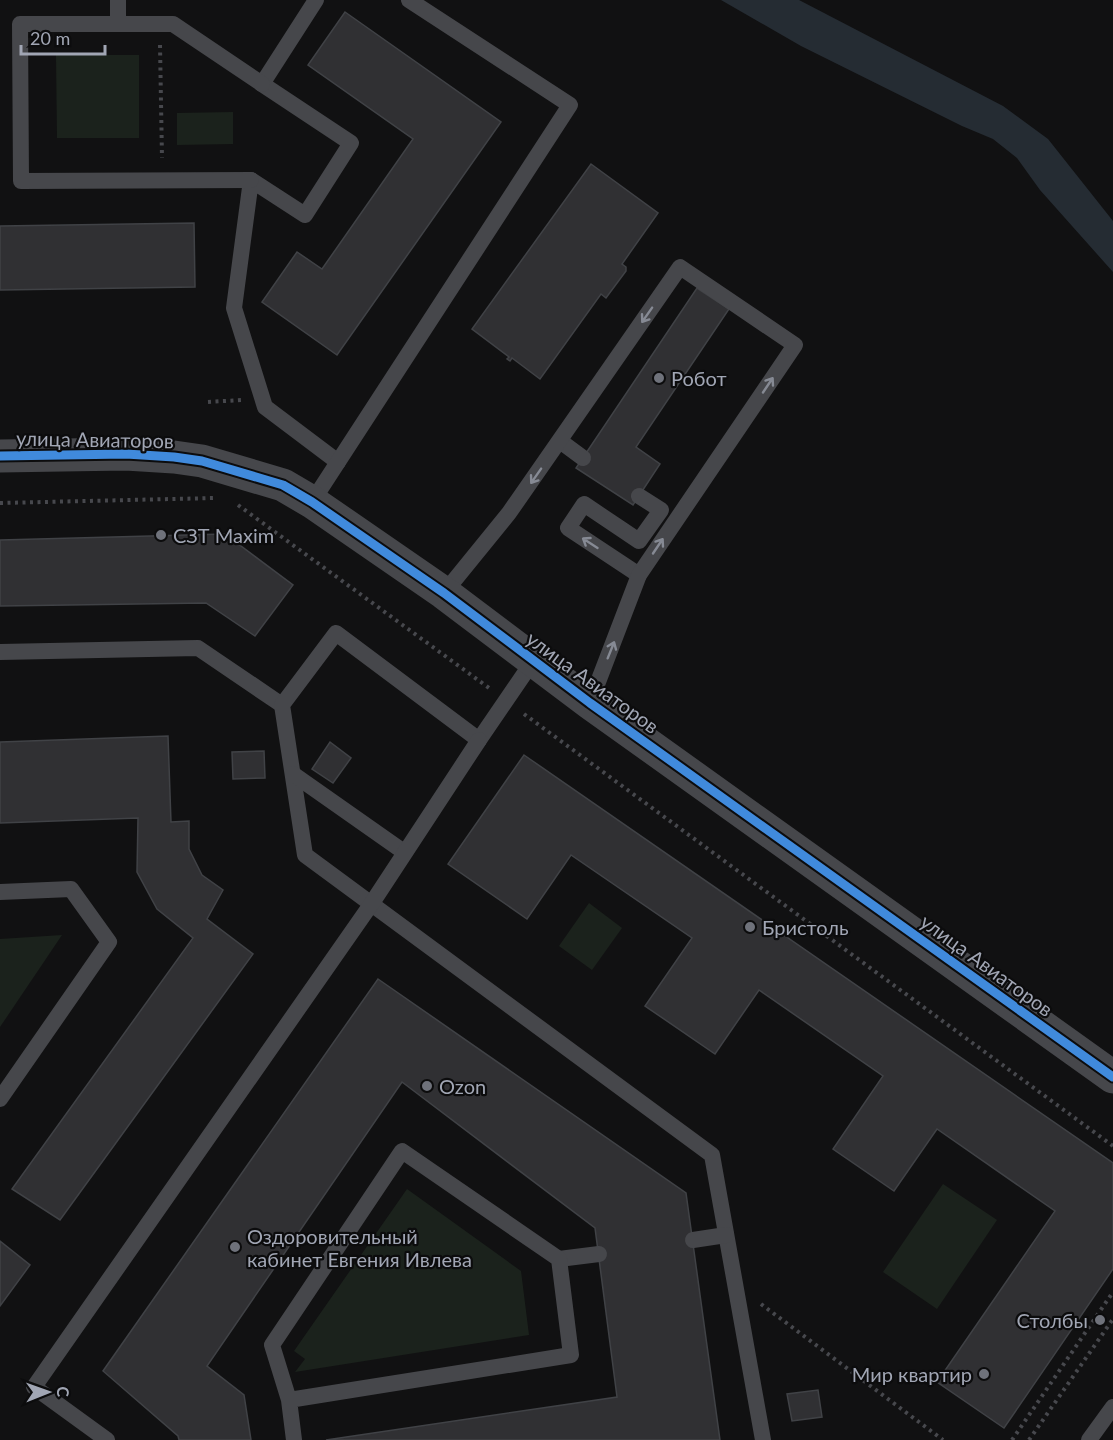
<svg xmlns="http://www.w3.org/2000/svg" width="1113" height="1440" font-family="Lato,sans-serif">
	<rect width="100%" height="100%" fill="#111112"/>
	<g fill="#1b221c">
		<polygon points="56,55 139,55 139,138 57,138"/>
		<polygon points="233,112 233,144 177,145 177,113"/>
		<polygon points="589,903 622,928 592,970 559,946"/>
		<polygon points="62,935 0,1027 0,939"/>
		<polygon points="943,1184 997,1220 937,1309 883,1272"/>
		<polygon points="407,1189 521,1271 529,1335 295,1372 305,1359 294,1351"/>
	</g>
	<polygon fill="#252c33" points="721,0 799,0 1003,106 1048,139 1113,221 1113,272 1040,190 1017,158 993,139 962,126 801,46"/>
	<g fill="#303033" stroke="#404246" stroke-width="1.5">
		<polygon points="345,12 501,122 337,355 262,302 297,252 322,269 413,139 308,65"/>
		<polygon points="591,164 658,213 622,264 626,267 626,271 606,298 601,294 540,379 512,358 510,361 507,359 509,357 472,329"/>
		<polygon points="194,223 195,287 0,290 0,226"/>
		<polygon points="697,288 729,309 636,447 660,464 633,505 576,468"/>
		<polygon points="225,534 293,585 255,636 206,603 0,606 0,540"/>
		<polygon points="168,736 171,822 189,821 189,849 202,875 223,890 207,919 253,954 60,1220 12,1189 193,938 157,909 137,872 138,818 0,823 0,742"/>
		<polygon points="330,742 351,758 333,783 312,769"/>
		<polygon points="264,751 265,778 233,779 232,752"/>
		<polygon points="524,755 1113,1163 1113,1269 1004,1428 937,1382 1055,1211 937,1129 894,1191 833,1149 883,1076 759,990 715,1054 645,1006 692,938 571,855 527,919 448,864"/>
		<polygon points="378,979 686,1193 720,1440 326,1440 617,1397 595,1228 402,1082 207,1366 244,1395 251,1440 179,1440 178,1436 103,1371"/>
		<polygon points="0,1241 30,1265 0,1306"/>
		<polygon points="818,1390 822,1417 792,1421 787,1394"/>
	</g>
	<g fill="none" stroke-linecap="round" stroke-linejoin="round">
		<g stroke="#47484d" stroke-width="4" stroke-dasharray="3 4.5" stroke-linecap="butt">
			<polyline points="160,45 162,158"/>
			<polyline points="208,402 241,400"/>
			<polyline points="0,503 215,498"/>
			<polyline points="238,505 489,688"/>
			<polyline points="524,714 1113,1146"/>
			<polyline points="761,1304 943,1440"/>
			<polyline points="1012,1440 1113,1292"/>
			<polyline points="1029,1440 1113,1319"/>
		</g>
		<g stroke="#46474b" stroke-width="16">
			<polyline points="316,0 262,84 351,143 305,215 251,180 234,308 265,407 338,462"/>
			<polyline points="118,24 118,0"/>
			<polyline points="251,180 21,181 20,24 173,24 262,84"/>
			<polyline points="560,441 583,458"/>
			<polyline points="312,502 570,105 409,0"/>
			<polyline points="639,575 568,528 584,504 639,541 661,510 639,496"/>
			<polyline points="444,593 509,513 680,267 795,345 639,575 590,703"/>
			<polyline points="0,652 198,648 282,705"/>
			<polyline points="533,661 479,740 336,633 282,705 305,855 712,1155 763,1440"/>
			<polyline points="293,774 404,852"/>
			<polyline points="0,892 71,889 109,942 0,1099"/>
			<polyline points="693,1240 726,1235"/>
			<polyline points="559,1259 599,1254"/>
			<polyline points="289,1400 571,1355 559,1259 402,1151 272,1345 289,1400 294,1440"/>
			<polyline points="107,1440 34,1387 372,903 479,740"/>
			<polyline points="1089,1440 1113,1407"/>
		</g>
		<polyline stroke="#46474b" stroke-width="33" points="0,456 126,454 174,457 202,461 283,485 312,502 444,593 590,703 1113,1077"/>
		<g stroke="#0c0c0d" stroke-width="13">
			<polyline id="cycleway" points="0,456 126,454 174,457 202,461 283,485 312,502 444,593 590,703 1113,1077"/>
		</g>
		<use href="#cycleway" stroke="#408adc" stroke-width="9"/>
	</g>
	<defs><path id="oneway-shaft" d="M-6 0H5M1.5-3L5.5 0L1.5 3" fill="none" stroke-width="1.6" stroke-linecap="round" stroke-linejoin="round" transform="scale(1.5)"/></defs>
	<g stroke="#868a94">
		<use href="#oneway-shaft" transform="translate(647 315) rotate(125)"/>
		<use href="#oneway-shaft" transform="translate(768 385) rotate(-56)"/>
		<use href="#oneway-shaft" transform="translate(536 476) rotate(125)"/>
		<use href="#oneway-shaft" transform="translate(590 543) rotate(-147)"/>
		<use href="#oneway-shaft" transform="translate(658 546) rotate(-56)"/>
		<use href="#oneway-shaft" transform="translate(611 650) rotate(-68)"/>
	</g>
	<g fill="#6f727b" stroke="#0c0c0d" stroke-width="2">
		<circle cx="659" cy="378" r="6"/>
		<circle cx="161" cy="535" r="6"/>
		<circle cx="750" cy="927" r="6"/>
		<circle cx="427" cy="1086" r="6"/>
		<circle cx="235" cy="1247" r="6"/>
		<circle cx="1100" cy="1320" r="6"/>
		<circle cx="984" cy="1374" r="6"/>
	</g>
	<g text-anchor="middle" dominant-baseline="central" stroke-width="4.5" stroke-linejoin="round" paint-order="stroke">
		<g font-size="20" fill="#a1a6b4" stroke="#0c0c0d" text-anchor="start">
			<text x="671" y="378">Робот</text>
			<text x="173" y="535">СЗТ Maxim</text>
			<text x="762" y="927">Бристоль</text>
			<text x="439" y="1086">Ozon</text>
			<text x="247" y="1236">Оздоровительный<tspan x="247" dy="23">кабинет Евгения Ивлева</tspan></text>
			<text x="1088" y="1320" text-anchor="end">Столбы</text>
			<text x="972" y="1374" text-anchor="end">Мир квартир</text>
		</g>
		<g font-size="20" fill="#a1a6b4" stroke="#0c0c0d">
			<text transform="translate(95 439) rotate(1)">улица Авиаторов</text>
			<text transform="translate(593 682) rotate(36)">улица Авиаторов</text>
			<text transform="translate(987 965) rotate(36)">улица Авиаторов</text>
		</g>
	</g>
	<g transform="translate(48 1392) rotate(89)" stroke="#0c0c0d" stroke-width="4.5" paint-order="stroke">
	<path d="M0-4.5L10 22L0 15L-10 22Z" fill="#a1a6b4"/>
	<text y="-9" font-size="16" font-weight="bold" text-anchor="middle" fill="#a1a6b4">С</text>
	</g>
	<path d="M21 45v9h84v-9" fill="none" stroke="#a1a6b4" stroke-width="3"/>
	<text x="30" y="45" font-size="18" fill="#a1a6b4" stroke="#0c0c0d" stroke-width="4.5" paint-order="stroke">20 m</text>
</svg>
